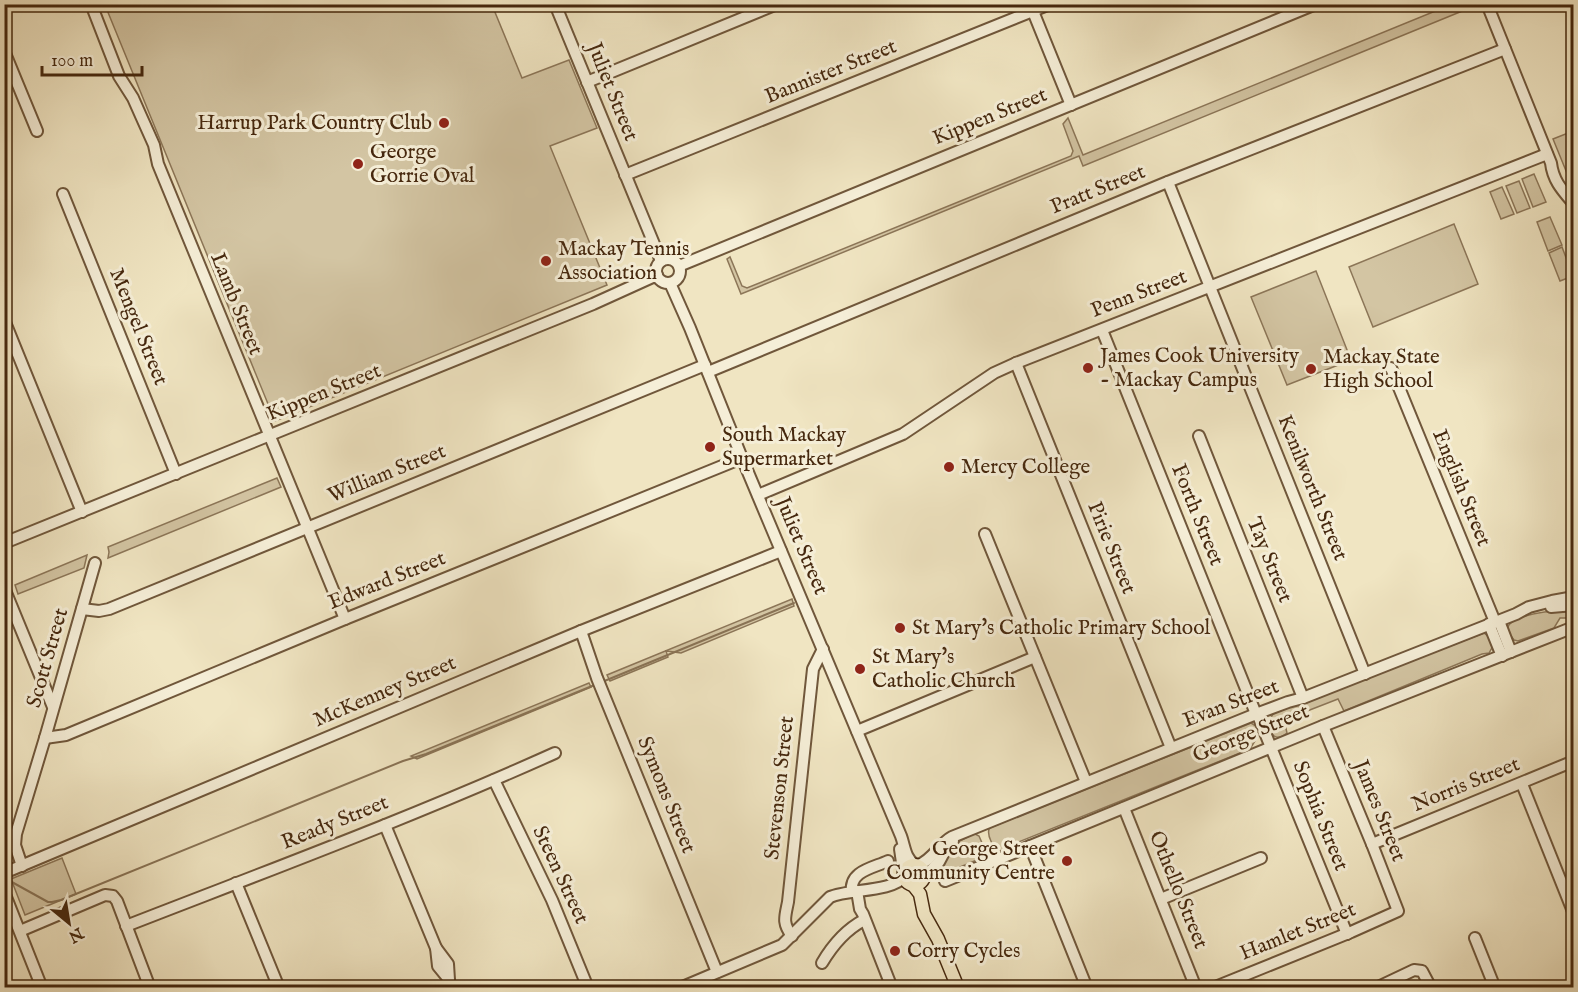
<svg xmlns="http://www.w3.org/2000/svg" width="1578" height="992" font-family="'IM FELL English',serif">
	<rect width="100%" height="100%" fill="#f0e5c2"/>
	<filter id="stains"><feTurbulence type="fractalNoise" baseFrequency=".00333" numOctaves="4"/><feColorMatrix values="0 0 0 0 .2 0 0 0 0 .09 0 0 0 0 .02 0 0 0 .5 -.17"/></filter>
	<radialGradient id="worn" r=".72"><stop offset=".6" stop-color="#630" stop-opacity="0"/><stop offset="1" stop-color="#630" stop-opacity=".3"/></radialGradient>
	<g fill="#d3c5a3" stroke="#8c7658" stroke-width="1.5">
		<polygon points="105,5 492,5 522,78 569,60 597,128 550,146 607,285 275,421"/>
		<polygon points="1450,5 1477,5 1083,166 1079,156 741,294 727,259 730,257 742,286 747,288 1071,156 1073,151 1063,124 1068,118 1083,155"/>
		<polygon points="1573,131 1573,188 1553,139"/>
		<polygon points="1534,174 1546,202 1533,207 1522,179"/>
		<polygon points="1519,181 1530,208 1517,213 1506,186"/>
		<polygon points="1502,187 1514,214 1501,219 1490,192"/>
		<polygon points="1550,217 1562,245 1548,251 1537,222"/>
		<polygon points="1454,224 1478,284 1373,327 1349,267"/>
		<polygon points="1562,247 1573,276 1560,281 1549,253"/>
		<polygon points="1316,271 1351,360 1287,385 1251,297"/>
		<polygon points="277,478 281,487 108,558 109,552 108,547"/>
		<polygon points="87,555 84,568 18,594 15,585"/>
		<polygon points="792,599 794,606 681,653 666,651 668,657 610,681 607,675"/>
		<path d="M1573,609V618H1560L1554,628L1518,641L1514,640L1508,632C1508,628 1507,626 1511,623C1522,613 1559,610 1573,609Z"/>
		<path d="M1484,633L1489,637L1493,646L1489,653L1482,654L1344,711L1338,699L1284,720L1287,733C1275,743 1270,734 1268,722L1273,714L1277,712Z"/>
		<polygon points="589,683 591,687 417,759 411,756"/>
		<path d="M1251,723L1256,726L1260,733L1250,749L1006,847L1000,851C993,848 987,836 989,829L992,827Z"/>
		<path d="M973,833L979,836L986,852L984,857L946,873L943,876L939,867C944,859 949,849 956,843C962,839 969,838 973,833Z"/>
		<polygon points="62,858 76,894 25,915 11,879"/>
	</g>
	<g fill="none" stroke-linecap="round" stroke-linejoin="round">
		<g stroke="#897355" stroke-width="2">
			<polyline points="602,682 794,603"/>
			<polyline points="10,881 48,902 52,902 61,900 403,761 426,754 597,684"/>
		</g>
		<g stroke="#70573b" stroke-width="14">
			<g id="minor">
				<polyline points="91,4 119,76 133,98 141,116 154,145 158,164 345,619"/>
				<polyline points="555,4 661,261"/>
				<polyline points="1030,4 1071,105"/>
				<path d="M1487,4L1551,163C1553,181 1563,191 1574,204"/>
				<polyline points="4,51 37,131"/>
				<polyline points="587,82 777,4"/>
				<polyline points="625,175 1050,4"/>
				<polyline points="1168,182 1365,674"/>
				<polyline points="63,194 176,474"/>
				<circle cx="668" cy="271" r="12"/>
				<polyline points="679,266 1316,4"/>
				<path d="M670,283L690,328L742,458L901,836C905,847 905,858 915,865"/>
				<polyline points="4,320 82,512"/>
				<polyline points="1102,330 1256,714"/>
				<polyline points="1016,363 1171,748"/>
				<polyline points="1391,368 1495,622"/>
				<polyline points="708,372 1165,183 1505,49"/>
				<polyline points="1199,436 1303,698"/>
				<polyline points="758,495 903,434 994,373 1016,363 1547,154"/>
				<polyline points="985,534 1086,782"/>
				<polyline points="4,543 593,304 657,275"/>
				<polyline points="4,588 53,707"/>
				<polyline points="1551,607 1574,605"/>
				<polyline points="82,609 99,611 109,609 705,365"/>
				<polyline points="1499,621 1511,652"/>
				<polyline points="1489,624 1502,656"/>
				<polyline points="581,631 597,678 717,972"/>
				<polyline points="1257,713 1347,934"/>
				<polyline points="857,731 1035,657"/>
				<polyline points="45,738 66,735 345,619 742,458"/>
				<polyline points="494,780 552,900 588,988"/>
				<polyline points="1522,784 1574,914"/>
				<polyline points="1124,808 1196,988"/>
				<polyline points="385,825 436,948 438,966 447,977 452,988"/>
				<polyline points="1372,844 1574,761"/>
				<polyline points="1030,846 1087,988"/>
				<polyline points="900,849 904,876"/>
				<path d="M918,865C932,861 939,844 952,837L1256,714L1288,702L1303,698L1516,614L1529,607L1552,601L1574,597"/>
				<polyline points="22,866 15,845 16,834 45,738 95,563"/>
				<polyline points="4,873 581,631 781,551"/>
				<polyline points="924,877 939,862 947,847 953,841"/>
				<polyline points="945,881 1323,726 1574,627"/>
				<polyline points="236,883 279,988"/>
				<polyline points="857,891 860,909 863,914 892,988"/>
				<polyline points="4,892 42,988"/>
				<path d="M852,892C849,871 873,868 888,861"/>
				<polyline points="1161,899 1261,858"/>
				<path d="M126,926C270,870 415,816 555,753"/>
				<polyline points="20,931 105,895 113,896 117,901 150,988"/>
				<path d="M792,936C782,923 785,917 788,902L813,669L823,649"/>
				<polyline points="1475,938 1495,988"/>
				<polyline points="436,948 448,964 449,980"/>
				<path d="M822,963C832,946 847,929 864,920"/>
				<path d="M680,988L782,945L830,897C848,889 892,892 904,877"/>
				<polyline points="1213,988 1351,932 1398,911 1372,844 1323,726"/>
				<polyline points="1376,988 1414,970 1422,971 1431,988"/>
			</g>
		</g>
		<g stroke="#46280e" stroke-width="15">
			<g id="major">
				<circle cx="914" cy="875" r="10"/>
				<polyline points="913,885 920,894 924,914 938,939 958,988"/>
			</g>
		</g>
		<use href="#minor" stroke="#f5eed7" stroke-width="10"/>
		<use href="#major" stroke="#f0e5c2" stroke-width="12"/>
	</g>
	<g fill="#8f2418" stroke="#f5eed7" stroke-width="2">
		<circle cx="444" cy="123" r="6"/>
		<circle cx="358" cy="164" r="6"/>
		<circle cx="546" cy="261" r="6"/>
		<circle cx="1088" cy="368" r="6"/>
		<circle cx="1311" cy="369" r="6"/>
		<circle cx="710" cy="447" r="6"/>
		<circle cx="949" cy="467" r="6"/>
		<circle cx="900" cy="628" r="6"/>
		<circle cx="860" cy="669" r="6"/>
		<circle cx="1067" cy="861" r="6"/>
		<circle cx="895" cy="951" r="6"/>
	</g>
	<g text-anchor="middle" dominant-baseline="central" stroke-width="6" stroke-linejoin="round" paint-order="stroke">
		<g font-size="21" fill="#46280e" stroke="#f5eed7">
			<text transform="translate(831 72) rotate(-22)">Bannister Street</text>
			<text transform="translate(612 92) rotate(68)">Juliet Street</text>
			<text transform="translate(990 117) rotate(-22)">Kippen Street</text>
			<text transform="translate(1098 190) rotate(-22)">Pratt Street</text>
			<text transform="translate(1139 294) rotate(-21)">Penn Street</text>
			<text transform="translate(236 304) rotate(68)">Lamb Street</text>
			<text transform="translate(138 327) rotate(68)">Mengel Street</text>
			<text transform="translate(324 393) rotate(-22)">Kippen Street</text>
			<text transform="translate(387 474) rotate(-22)">William Street</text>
			<text transform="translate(1312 488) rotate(68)">Kenilworth Street</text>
			<text transform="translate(1461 488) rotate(68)">English Street</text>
			<text transform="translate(1197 515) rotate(68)">Forth Street</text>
			<text transform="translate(801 546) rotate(67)">Juliet Street</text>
			<text transform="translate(1111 548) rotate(68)">Pirie Street</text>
			<text transform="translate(1269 560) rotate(68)">Tay Street</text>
			<text transform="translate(387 581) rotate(-22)">Edward Street</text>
			<text transform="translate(48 658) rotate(-74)">Scott Street</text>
			<text transform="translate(385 692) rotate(-23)">McKenney Street</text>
			<text transform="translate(1231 704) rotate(-21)">Evan Street</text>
			<text transform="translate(1251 734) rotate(-22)">George Street</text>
			<text transform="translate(1466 785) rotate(-22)">Norris Street</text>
			<text transform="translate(780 788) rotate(-84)">Stevenson Street</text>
			<text transform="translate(666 795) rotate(68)">Symons Street</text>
			<text transform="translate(1379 811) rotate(68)">James Street</text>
			<text transform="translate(1320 816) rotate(68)">Sophia Street</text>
			<text transform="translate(335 823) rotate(-22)">Ready Street</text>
			<text transform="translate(560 875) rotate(65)">Steen Street</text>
			<text transform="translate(1178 890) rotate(68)">Othello Street</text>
			<text transform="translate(1298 932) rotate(-22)">Hamlet Street</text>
		</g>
		<g font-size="21" fill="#46280e" stroke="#f5eed7" text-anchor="start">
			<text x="432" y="123" text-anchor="end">Harrup Park Country Club</text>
			<text x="370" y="152">George<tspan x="370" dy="24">Gorrie Oval</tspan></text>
			<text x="558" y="249">Mackay Tennis<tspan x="558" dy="24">Association</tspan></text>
			<text x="1100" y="356">James Cook University<tspan x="1100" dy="24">- Mackay Campus</tspan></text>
			<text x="1323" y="357">Mackay State<tspan x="1323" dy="24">High School</tspan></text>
			<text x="722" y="435">South Mackay<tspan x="722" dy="24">Supermarket</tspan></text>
			<text x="961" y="467">Mercy College</text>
			<text x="912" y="628">St Mary's Catholic Primary School</text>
			<text x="872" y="657">St Mary's<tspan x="872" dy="24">Catholic Church</tspan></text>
			<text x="1055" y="849" text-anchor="end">George Street<tspan x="1055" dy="24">Community Centre</tspan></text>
			<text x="907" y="951">Corry Cycles</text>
		</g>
	</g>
	<rect width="1578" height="992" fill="none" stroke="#f0e5c2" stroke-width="24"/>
	<rect x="6" y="6" width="1566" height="980" fill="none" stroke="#46280e" stroke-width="3"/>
	<rect x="12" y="12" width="1554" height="968" fill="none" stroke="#46280e" stroke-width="1.5"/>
	<g transform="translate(69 923) rotate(150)" stroke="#f5eed7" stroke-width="4.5" paint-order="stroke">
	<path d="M0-4.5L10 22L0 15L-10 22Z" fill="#46280e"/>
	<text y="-9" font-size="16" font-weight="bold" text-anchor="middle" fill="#46280e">N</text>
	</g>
	<path d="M42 66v9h100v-9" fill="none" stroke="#46280e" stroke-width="3"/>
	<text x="51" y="66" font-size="18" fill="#46280e" stroke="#f5eed7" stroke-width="4.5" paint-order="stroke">100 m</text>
	<rect width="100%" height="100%" filter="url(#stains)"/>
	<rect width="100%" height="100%" fill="url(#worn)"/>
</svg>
